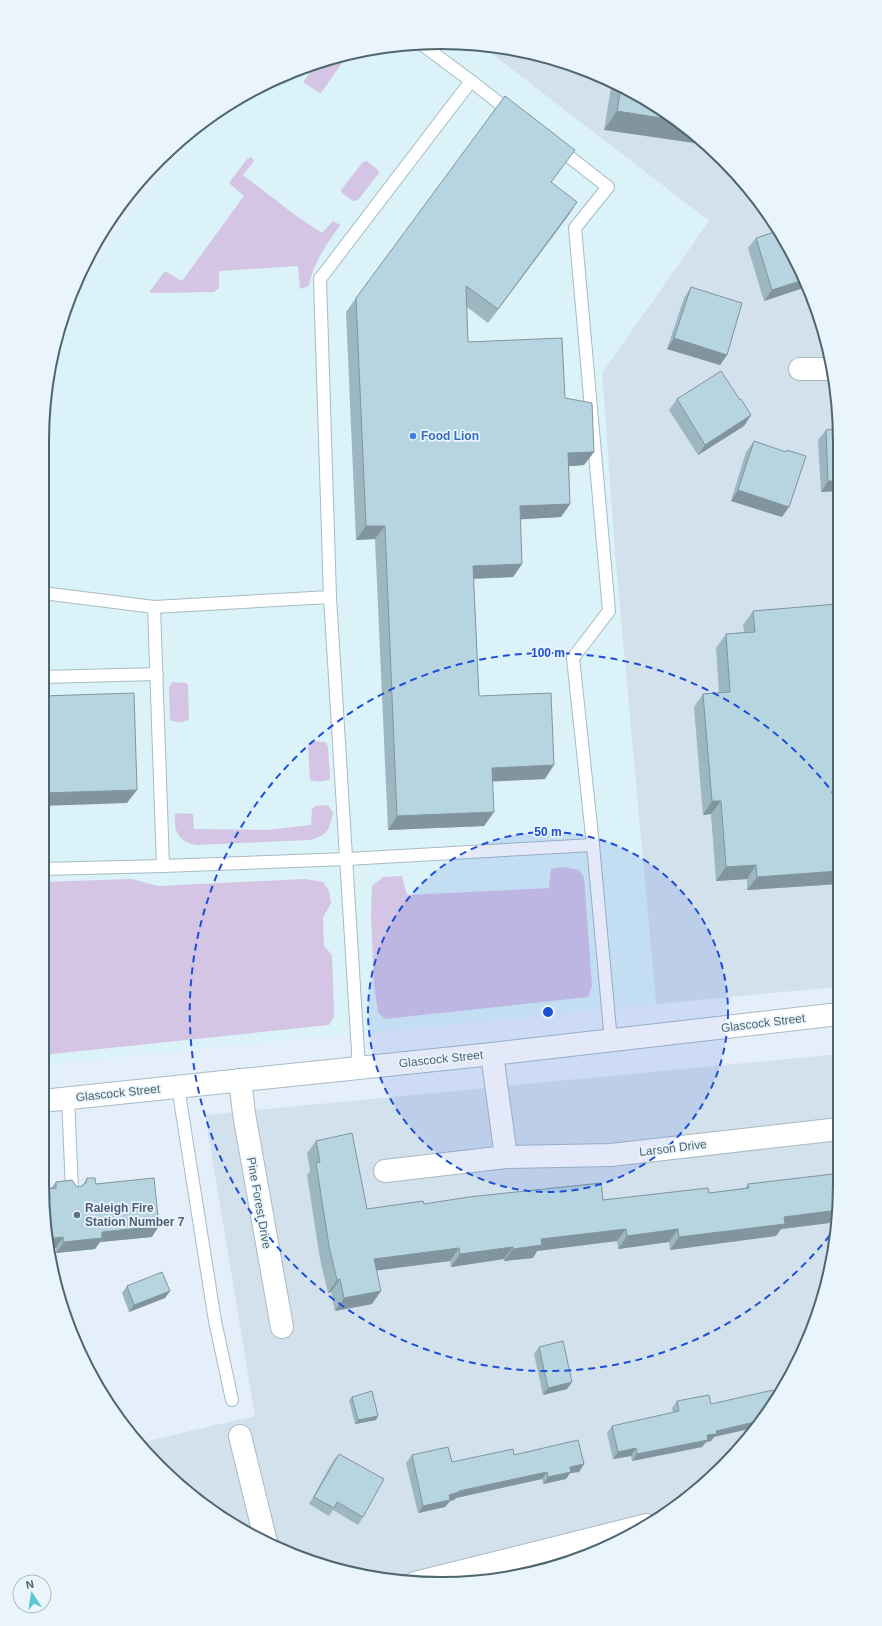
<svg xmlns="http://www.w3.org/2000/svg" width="882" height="1626" font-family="Arial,sans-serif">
	<rect width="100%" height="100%" fill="#e5eff9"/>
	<g fill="#d2e1ec">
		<polygon points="480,45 493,45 569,63 640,95 704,141 773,219 819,313 837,389 838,987 656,1004 615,554 602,373 709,221"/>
		<polygon points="839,1054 839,1211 826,1288 787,1384 757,1428 704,1485 662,1517 594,1554 544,1570 467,1583 415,1583 338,1570 288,1554 220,1517 178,1485 139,1443 255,1416 205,1115"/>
	</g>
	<polygon fill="#daf2f8" points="415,43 480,45 709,221 602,373 615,554 656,1004 42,1065 43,415 56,338 70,303 117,233 204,121 264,83 338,56"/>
	<g fill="#d4c5e4">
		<polygon points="335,57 342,63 321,93 318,92 303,82 317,63"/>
		<path d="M251,157L254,161L243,175L295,215L322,233L333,221L340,225C327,244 313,263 309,286L300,289L298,266L219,271V288L214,292L150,293V291L165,271L182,281L244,196L229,183L247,159Z"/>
		<polygon points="367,161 378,170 379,173 358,200 353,201 342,193 341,190 363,162"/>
		<path d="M172,682L186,683L188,685L189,719C185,723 175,723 170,720L169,687Z"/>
		<path d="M311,741L325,742L328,746L330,779C325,782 314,782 310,780L308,744Z"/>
		<path d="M328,805L333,813C329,830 328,835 310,840L196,845C178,841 174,832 175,814L181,813L193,814L194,829L267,830L311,825L312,809L316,806Z"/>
		<polygon points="564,867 579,870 584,877 592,986 588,997 385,1019 378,1012 374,985 371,914 372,886 383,877 402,876 407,895 549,888 551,869"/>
		<polygon points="132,879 157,886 305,879 323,882 329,891 331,903 323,918 324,946 332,955 333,982 334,1017 329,1025 42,1055 42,882"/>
	</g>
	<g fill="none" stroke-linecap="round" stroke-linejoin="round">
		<g stroke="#a8bbc3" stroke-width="14">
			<g id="lane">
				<polyline points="471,81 513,114"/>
				<polyline points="558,148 608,187 575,228 609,611 573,658 593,845 611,1041"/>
				<polyline points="43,593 154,607 330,597 359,1068"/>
				<polyline points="330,597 320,279 471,81 420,43"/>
				<polyline points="154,607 163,866 347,859 593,845"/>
				<polyline points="43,677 157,674"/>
				<polyline points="42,869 163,866"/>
				<polyline points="178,1087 215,1321 232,1400"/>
				<polyline points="68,1098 72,1190"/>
			</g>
		</g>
		<g stroke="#a8bbc3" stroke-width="24">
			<g id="street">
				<polyline points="800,369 832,369"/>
				<polyline points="492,1054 506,1157 611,1155 839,1129"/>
				<polyline points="240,1080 244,1114 282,1327"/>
				<polyline points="385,1171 506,1157"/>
				<polyline points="240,1436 266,1542"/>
				<polyline points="415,1583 647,1525"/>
			</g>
		</g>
		<g stroke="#a6bcc6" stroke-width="24">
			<polyline id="secondary" points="42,1101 492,1054 839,1014"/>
		</g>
		<use href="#lane" stroke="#fff" stroke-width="12"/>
		<use href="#street" stroke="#fff" stroke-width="22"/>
		<use href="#secondary" stroke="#fff" stroke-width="22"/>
	</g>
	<g fill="#9db7c1">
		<polygon points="612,82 640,95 604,130"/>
		<polygon points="565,163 551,183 577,202 488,323 467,307 468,342 565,398 594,452 584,465 569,466 570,504 561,517 520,519 522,564 513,577 473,579 479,696 545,779 492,781 494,812 484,826 388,830 375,539 356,540 346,312 356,298"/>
		<polygon points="778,231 806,287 764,301 748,248 756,238"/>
		<polygon points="691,287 727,355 720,365 667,349 684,298"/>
		<polygon points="677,399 740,400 751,415 744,426 698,455 669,410"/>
		<polygon points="826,430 837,491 821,492 818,440"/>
		<polygon points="754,441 786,452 787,450 782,517 731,501 746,452"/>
		<polygon points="837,604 838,884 747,890 747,879 716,881 711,814 703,815 694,707 703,694 719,693 716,648 726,634 744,632 743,625 753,611"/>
		<polygon points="316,1141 367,1209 424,1204 603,1200 709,1193 745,1188 748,1184 838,1210 829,1223 781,1229 776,1236 670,1250 669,1242 618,1249 617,1241 537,1251 533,1258 504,1261 504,1259 451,1267 450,1261 377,1270 372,1304 335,1311 331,1292 328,1293 320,1259 307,1175 310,1171 307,1153"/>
		<polygon points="87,1178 96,1184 152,1237 100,1242 95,1249 56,1253 56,1248 48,1249 42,1189 51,1188 56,1182 80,1187 82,1186"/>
		<polygon points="127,1286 170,1291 165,1298 129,1312 122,1293"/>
		<polygon points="539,1347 567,1389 543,1395 534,1354"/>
		<polygon points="352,1397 376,1420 355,1424 349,1400"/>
		<polygon points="677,1401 714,1437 711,1441 706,1442 702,1447 632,1461 631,1456 613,1459 607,1433 612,1426 673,1413 672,1408"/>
		<polygon points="339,1454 363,1517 358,1525 333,1510 329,1516 309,1504 333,1461"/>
		<polygon points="412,1455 452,1462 514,1455 584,1464 579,1472 570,1473 566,1479 543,1484 542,1479 456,1498 454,1500 450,1501 445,1507 418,1513 406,1463"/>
	</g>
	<g fill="#80959d">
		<polygon points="617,111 674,120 704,141 708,145 604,130"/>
		<polygon points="577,202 568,216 488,323 498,309"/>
		<polygon points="803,280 806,287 764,301 772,290"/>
		<polygon points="674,338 727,355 720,365 667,349"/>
		<polygon points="751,415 744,426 698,455 705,445"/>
		<polygon points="594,452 584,465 559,467 568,453"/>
		<polygon points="828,481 837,481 837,491 821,492"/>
		<polygon points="738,490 789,507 782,517 731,501"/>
		<polygon points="570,504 561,517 510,520 520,506"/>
		<polygon points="366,526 385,526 375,539 356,540"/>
		<polygon points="522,564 513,577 463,579 473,566"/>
		<polygon points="554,765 545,779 482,782 492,768"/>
		<polygon points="137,790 127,803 42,806 42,793"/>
		<polygon points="712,801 721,801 711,814 703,815"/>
		<polygon points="494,812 484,826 388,830 397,816"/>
		<polygon points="756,865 747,879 716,881 726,867"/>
		<polygon points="838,871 838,884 747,890 757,877"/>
		<polygon points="838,1210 829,1223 781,1229 776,1236 670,1250 679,1237 784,1217"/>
		<polygon points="159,1226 152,1237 100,1242 95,1249 56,1253 64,1242 102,1232"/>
		<polygon points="626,1229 617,1241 537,1251 533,1258 504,1261 513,1249 541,1239"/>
		<polygon points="678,1229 669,1242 618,1249 627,1236"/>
		<polygon points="63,1237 56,1248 48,1249 47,1239"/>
		<polygon points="513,1247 504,1259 451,1267 460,1254"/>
		<polygon points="459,1248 450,1261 365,1272 374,1259"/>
		<polygon points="340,1279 331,1292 328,1293 337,1280"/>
		<polygon points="170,1291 165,1298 129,1312 134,1305"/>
		<polygon points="381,1291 372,1304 335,1311 344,1298"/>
		<polygon points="572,1382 567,1389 543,1395 548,1388"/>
		<polygon points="378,1416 376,1420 355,1424 358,1420"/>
		<polygon points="763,1420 758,1427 714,1437 711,1441 706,1442 702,1447 632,1461 637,1454 707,1435 716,1431"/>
		<polygon points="636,1448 631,1456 613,1459 618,1452"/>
		<polygon points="584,1464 579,1472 570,1473 566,1479 543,1484 548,1477 570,1467"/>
		<polygon points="547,1472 542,1479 456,1498 454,1500 450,1501 445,1507 418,1513 423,1506 459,1491"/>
	</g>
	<g fill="#b7d5e0" stroke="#80959d">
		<polygon points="621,87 640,95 674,120 617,111"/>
		<polygon points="505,96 575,150 551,182 577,202 498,309 466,286 468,342 562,338 565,398 592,403 594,452 568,453 570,504 520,506 522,564 473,566 479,696 551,693 554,765 492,768 494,812 397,816 385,526 366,526 356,298"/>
		<polygon points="778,231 803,280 772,290 756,238"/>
		<polygon points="691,287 742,303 727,355 674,338"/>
		<polygon points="721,371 740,400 741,399 751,415 705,445 677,399"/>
		<polygon points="837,429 837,481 828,481 826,430"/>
		<polygon points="754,441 786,452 787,450 806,456 789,507 738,490"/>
		<polygon points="837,604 838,871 757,877 756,865 726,867 721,801 712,801 703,694 730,692 726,634 755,632 753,611"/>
		<polygon points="134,693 137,790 42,793 43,696"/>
		<polygon points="352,1133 367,1209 423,1201 424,1204 469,1197 601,1183 603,1200 708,1188 709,1193 749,1188 748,1184 833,1174 838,1210 784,1217 785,1224 679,1237 678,1229 627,1236 626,1229 541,1239 542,1245 513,1249 513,1247 460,1254 459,1248 374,1259 381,1291 344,1298 340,1279 337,1280 329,1246 316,1163 320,1162 316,1141"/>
		<polygon points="87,1178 95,1178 96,1184 154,1178 159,1226 102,1232 102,1238 64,1242 63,1237 47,1239 42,1189 56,1188 56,1182 72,1180 76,1186 80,1187 86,1183"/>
		<polygon points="162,1272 170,1291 134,1305 127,1286"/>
		<polygon points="563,1341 572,1382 548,1388 539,1347"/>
		<polygon points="773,1390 774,1396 780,1395 763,1420 716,1431 717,1434 707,1435 708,1440 637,1454 636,1448 618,1452 612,1426 679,1411 677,1401 709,1395 711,1404"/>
		<polygon points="372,1391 378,1416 358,1420 352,1397"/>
		<polygon points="578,1440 584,1464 570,1467 571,1472 548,1477 547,1472 459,1491 459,1492 449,1495 450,1500 423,1506 412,1455 448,1447 452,1462 513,1449 514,1455"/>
		<polygon points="339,1454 384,1479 363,1517 337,1502 334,1508 314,1497"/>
	</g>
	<circle cx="548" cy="1012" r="180" fill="#1d4ed8" fill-opacity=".12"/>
	<g fill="none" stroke="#1d4ed8" stroke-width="2" stroke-dasharray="7 5">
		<circle cx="548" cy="1012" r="180"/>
		<path d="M837 1226A359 359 0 1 1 837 798"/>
	</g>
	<circle fill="#3f7fe0" stroke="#eaf4fc" stroke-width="1.5" cx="413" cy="436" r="4"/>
	<circle fill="#5c6f8a" stroke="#eaf4fc" stroke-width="1.5" cx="77" cy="1215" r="4"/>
	<g text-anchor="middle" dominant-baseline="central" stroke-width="3.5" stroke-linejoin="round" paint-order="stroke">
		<g font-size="12" font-weight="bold" fill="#366cbe" stroke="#eaf4fc" text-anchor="start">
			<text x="421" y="436">Food Lion</text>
		</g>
		<g font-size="12" fill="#4e666e" stroke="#eaf4fc">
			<text transform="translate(763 1023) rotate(-7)">Glascock Street</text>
			<text transform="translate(441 1059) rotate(-6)">Glascock Street</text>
			<text transform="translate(118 1093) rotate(-6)">Glascock Street</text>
			<text transform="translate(673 1148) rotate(-7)">Larson Drive</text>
			<text transform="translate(259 1203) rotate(80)">Pine Forest Drive</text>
		</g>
		<g font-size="12" font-weight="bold" fill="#4e5e75" stroke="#eaf4fc" text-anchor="start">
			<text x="85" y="1208">Raleigh Fire<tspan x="85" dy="14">Station Number 7</tspan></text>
		</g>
	</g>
	<path d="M0 0H882V1626H0ZM441 49H441A392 392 0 0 1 833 441V1185A392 392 0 0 1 441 1577H441A392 392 0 0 1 49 1185V441A392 392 0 0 1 441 49Z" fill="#eaf4fc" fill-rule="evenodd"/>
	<path fill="none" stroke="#4e666e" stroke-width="2" d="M441 49H441A392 392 0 0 1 833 441V1185A392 392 0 0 1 441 1577H441A392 392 0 0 1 49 1185V441A392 392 0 0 1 441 49Z"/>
	<circle cx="548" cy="1012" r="6" fill="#1d4ed8" stroke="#eaf4fc" stroke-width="2"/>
	<g font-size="12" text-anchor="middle" font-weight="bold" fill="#1d4ed8" stroke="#eaf4fc" stroke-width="3.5" stroke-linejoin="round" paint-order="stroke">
		<text x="548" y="657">100 m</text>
		<text x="548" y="836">50 m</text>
	</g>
	<g transform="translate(32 1594) rotate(348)"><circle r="19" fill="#eaf4fc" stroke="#acbbc3"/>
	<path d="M0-3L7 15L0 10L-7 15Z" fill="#5ac7d3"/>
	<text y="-6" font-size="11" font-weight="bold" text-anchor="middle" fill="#4e666e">N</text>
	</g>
</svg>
